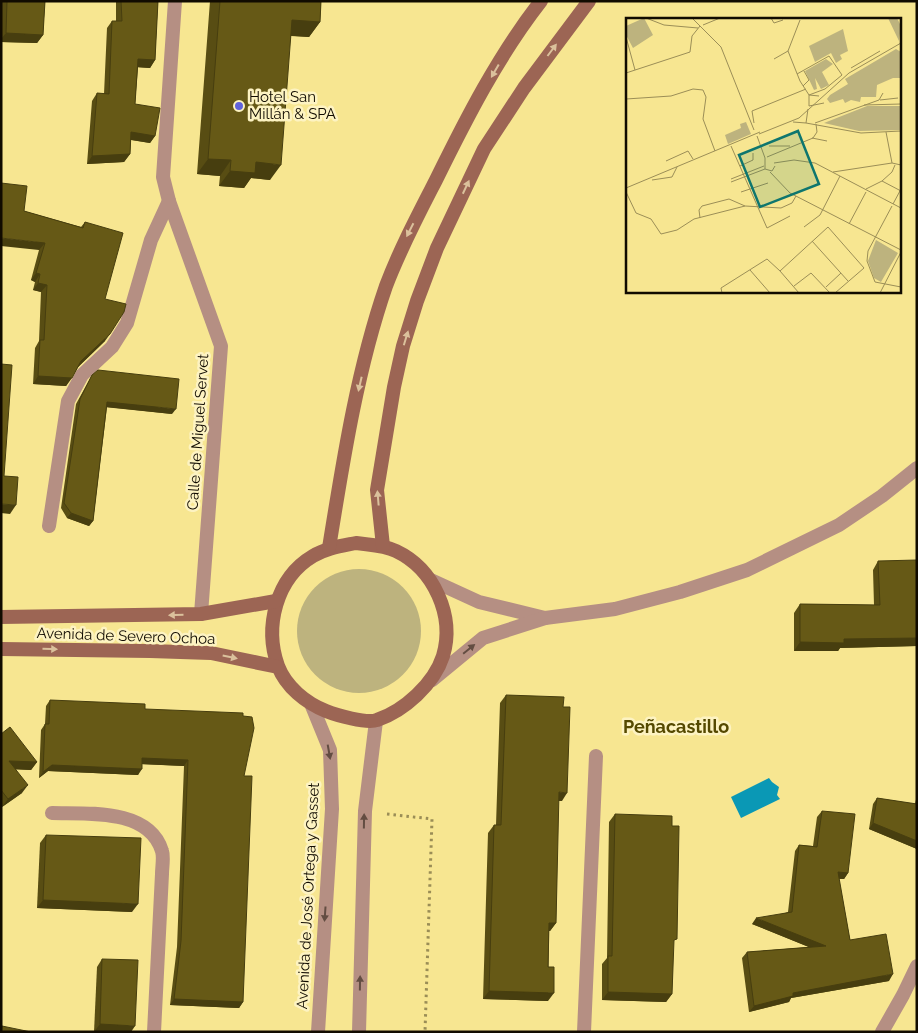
<svg xmlns="http://www.w3.org/2000/svg" width="918" height="1033" font-family="Raleway,sans-serif">
	<rect width="100%" height="100%" fill="#f7e691"/>
	<circle fill="#bdb37e" cx="359" cy="631" r="62"/>
	<polygon fill="#0a98b5" points="769,778 772,782 779,787 777,795 780,799 741,818 731,797"/>
	<g fill="none" stroke-linecap="round" stroke-linejoin="round">
		<polyline stroke="#9a8d56" stroke-width="3" stroke-dasharray="2.5 4" stroke-linecap="butt" points="387,814 432,819 425,1032"/>
		<g stroke="#b58f83" stroke-width="14">
			<polyline points="175,1 163,177 169,201 221,346 201,614"/>
			<polyline points="49,526 68,401 82,375 112,347 127,323 151,240 169,201"/>
			<polyline points="431,580 479,602 545,618"/>
			<polyline points="432,680 483,638 545,618 615,609 680,592 747,570 839,525 882,496 917,468"/>
			<polyline points="312,706 330,750 332,809 318,1032"/>
			<path d="M52,813C87,814 149,808 162,851C164,857 162,867 162,874L154,1032"/>
			<polyline points="359,1032 365,811 376,721"/>
			<polyline points="584,1032 596,756"/>
			<polyline points="882,1032 903,995 917,966"/>
		</g>
		<g stroke="#9c6554" stroke-width="14">
			<path d="M356,543C370,545 384,545 396,551C434,569 455,616 443,656C434,684 404,711 377,720C367,724 336,715 326,711C306,703 286,687 278,666C264,627 276,578 313,556C326,548 341,546 356,543Z"/>
			<polyline points="383,546 377,490 394,387 403,346 417,301 437,248 484,149 524,88 589,1"/>
			<path d="M329,548C343,461 357,370 386,286C400,249 418,215 436,180C466,119 498,56 541,1"/>
			<polyline points="1,617 201,614 276,601"/>
			<polyline points="1,649 150,651 211,653 278,667"/>
		</g>
	</g>
	<g fill="#584d13">
		<polygon points="1,1 45,1 43,35 37,43 1,42"/>
		<polygon points="116,1 158,1 155,60 150,68 138,67 135,104 155,136 150,143 131,140 130,154 124,162 87,164 92,101 97,93 104,94 107,28 112,21 116,21"/>
		<polygon points="210,1 321,1 320,22 309,37 291,36 270,180 251,178 244,188 219,186 220,176 197,174"/>
		<polygon points="24,211 81,227 85,222 105,299 105,341 78,367 66,386 33,384 35,348 39,341 41,292 33,290 35,282 31,280 39,250"/>
		<polygon points="92,375 172,414 107,407 93,521 89,526 67,518 61,508 76,404"/>
		<polygon points="878,561 917,646 840,648 838,651 794,651 794,613 800,604 874,605 873,570"/>
		<polygon points="506,695 562,801 558,801 556,923 550,931 549,931 548,1001 483,999 488,833 494,825 496,825 500,703"/>
		<polygon points="50,700 145,709 244,776 243,1002 239,1008 170,1005 177,947 184,766 142,764 138,775 48,771 39,778 41,730 45,724 46,706"/>
		<polygon points="1,734 37,762 31,770 16,769 22,793 2,807 1,806"/>
		<polygon points="917,795 917,849 869,829 873,804 877,798 915,804"/>
		<polygon points="822,811 848,873 844,879 839,879 850,940 889,981 791,998 789,1002 749,1012 742,958 747,952 809,947 752,924 788,912 795,851 799,845 813,846 817,817"/>
		<polygon points="615,814 673,944 672,994 666,1002 602,1000 602,964 607,958 609,822"/>
		<polygon points="46,835 132,912 37,908 40,843"/>
		<polygon points="102,959 131,1032 94,1032 97,967"/>
	</g>
	<g fill="#473e0f">
		<polygon points="292,20 320,22 309,37 281,35"/>
		<polygon points="6,33 43,35 37,43 1,42 1,39"/>
		<polygon points="138,59 155,60 150,68 133,67"/>
		<polygon points="131,132 155,136 150,143 126,139"/>
		<polygon points="130,154 124,162 87,164 92,156"/>
		<polygon points="208,159 231,160 220,176 197,174"/>
		<polygon points="256,162 281,165 270,180 251,178 244,188 219,186 230,171"/>
		<polygon points="1,238 45,243 39,250 1,246"/>
		<polygon points="36,273 40,274 35,282 31,280"/>
		<polygon points="38,283 47,285 41,292 33,290"/>
		<polygon points="110,334 105,341 76,369 81,361"/>
		<polygon points="38,376 72,378 66,386 33,384"/>
		<polygon points="107,402 176,409 172,414 104,407"/>
		<polygon points="1,504 16,505 10,514 1,513"/>
		<polygon points="71,513 93,521 89,526 67,518"/>
		<polygon points="917,638 917,646 840,648 838,651 794,651 800,642 844,639"/>
		<polygon points="142,758 188,760 184,766 138,764"/>
		<polygon points="9,761 37,762 31,770 4,769"/>
		<polygon points="52,765 142,769 138,775 48,771 39,778 43,772"/>
		<polygon points="28,785 22,793 2,807 8,799"/>
		<polygon points="559,792 567,793 562,801 553,800"/>
		<polygon points="873,823 917,841 917,849 869,829"/>
		<polygon points="838,872 848,873 844,879 834,878"/>
		<polygon points="43,900 138,904 132,912 37,908"/>
		<polygon points="756,918 826,946 821,952 752,924"/>
		<polygon points="549,923 556,923 550,931 543,931"/>
		<polygon points="893,974 889,981 791,998 789,1002 749,1012 754,1006 793,993"/>
		<polygon points="489,991 554,993 548,1001 483,999"/>
		<polygon points="608,992 672,994 666,1002 602,1000"/>
		<polygon points="174,999 243,1002 239,1008 170,1005"/>
		<polygon points="100,1024 135,1026 131,1032 94,1032"/>
	</g>
	<g fill="#665916" stroke="#473e0f">
		<polygon points="7,1 45,1 43,35 6,33"/>
		<polygon points="121,1 158,1 155,60 138,59 135,104 160,108 155,136 131,132 130,154 92,156 97,93 109,94 112,21 122,21"/>
		<polygon points="220,1 321,1 320,22 292,20 281,165 256,162 255,173 230,171 231,160 208,159"/>
		<polygon points="1,183 27,186 24,211 83,228 85,222 123,233 105,299 126,304 124,312 110,334 81,361 72,378 38,376 40,340 44,340 47,285 38,283 40,274 36,273 45,243 1,238"/>
		<polygon points="1,364 12,365 4,476 18,477 16,505 1,504"/>
		<polygon points="98,370 179,379 176,409 107,402 93,521 71,513 64,503 80,399 92,375"/>
		<polygon points="917,560 917,638 844,639 844,643 800,642 800,604 880,605 878,561"/>
		<polygon points="506,695 564,697 563,707 570,707 567,793 559,792 556,923 549,923 548,967 554,967 554,993 489,991 494,825 501,825"/>
		<polygon points="50,700 145,704 145,709 243,713 243,716 252,717 254,728 244,776 252,776 243,1002 174,999 181,941 188,760 142,758 142,769 52,765 43,772 45,724 49,724"/>
		<polygon points="10,727 37,762 9,761 28,785 8,799 1,790 1,734"/>
		<polygon points="877,798 917,804 917,841 873,823"/>
		<polygon points="822,811 855,814 848,873 838,872 850,940 886,934 893,974 793,993 793,996 754,1006 747,952 826,946 756,918 792,912 799,845 817,847"/>
		<polygon points="615,814 672,816 672,826 679,826 677,939 674,940 672,994 608,992 608,956 612,956"/>
		<polygon points="46,835 141,838 138,904 43,900"/>
		<polygon points="102,959 138,960 135,1026 100,1024"/>
		<polygon points="2,1026 31,1032 1,1032"/>
	</g>
	<defs><path id="oneway-solid" d="M-6-.8H1V-3.2L6.5 0L1 3.2V.8H-6Z" transform="scale(1.25)"/></defs>
	<g fill="#dbc19c">
		<use href="#oneway-solid" transform="translate(552 50) rotate(-53)"/>
		<use href="#oneway-solid" transform="translate(495 71) rotate(120)"/>
		<use href="#oneway-solid" transform="translate(466 187) rotate(-65)"/>
		<use href="#oneway-solid" transform="translate(410 230) rotate(117)"/>
		<use href="#oneway-solid" transform="translate(406 338) rotate(-73)"/>
		<use href="#oneway-solid" transform="translate(360 384) rotate(103)"/>
		<use href="#oneway-solid" transform="translate(378 498) rotate(-95)"/>
		<use href="#oneway-solid" transform="translate(176 615) rotate(178)"/>
		<use href="#oneway-solid" transform="translate(50 649) rotate(1)"/>
		<use href="#oneway-solid" transform="translate(230 657) rotate(12)"/>
	</g>
	<g fill="#634d42">
		<use href="#oneway-solid" transform="translate(469 649) rotate(-39)"/>
		<use href="#oneway-solid" transform="translate(329 752) rotate(80)"/>
		<use href="#oneway-solid" transform="translate(364 821) rotate(-89)"/>
		<use href="#oneway-solid" transform="translate(325 914) rotate(94)"/>
		<use href="#oneway-solid" transform="translate(360 983) rotate(-89)"/>
	</g>
	<circle fill="#6062db" stroke="#fdf3c2" stroke-width="2" cx="239" cy="106" r="5"/>
	<g text-anchor="middle" dominant-baseline="central" stroke-width="5" stroke-linejoin="round" paint-order="stroke">
		<g font-size="15" fill="#110b00" stroke="#fdf3c2" text-anchor="start">
			<text x="249" y="97">Hotel San<tspan x="249" dy="17">Millán &amp; SPA</tspan></text>
		</g>
		<g font-size="15" fill="#110b00" stroke="#fdf3c2">
			<text transform="translate(198 432) rotate(-86)">Calle de Miguel Servet</text>
			<text transform="translate(126 636) rotate(2)">Avenida de Severo Ochoa</text>
			<text transform="translate(308 896) rotate(-87)">Avenida de José Ortega y Gasset</text>
		</g>
		<g font-size="18" font-weight="bold" fill="#554900" stroke="#fdf3c2">
			<text x="676" y="726">Peñacastillo</text>
		</g>
	</g>
	<g transform="translate(626 18)">
		<rect width="275" height="275" fill="#f7e691"/>
		<path d="M18,0L27,17L7,30L0,17V8ZM262,0H271L275,8L273,23ZM217,11L222,33L214,37L216,41L210,45L205,35L189,44L183,28ZM270,31L275,34V60H267L251,67L250,79H235L234,84L225,82L219,85L217,81L204,85L201,81L204,77L222,66L219,61ZM200,41L207,46L196,54L203,67L195,71L189,60L191,71L188,72L179,53ZM241,88H275V112L233,113L198,105ZM120,104L125,116L102,126L99,117L115,110L114,106ZM250,222L272,235L255,264L248,260L242,243Z" fill="#bdb37e"/>
		<path fill="none" stroke="#9b8e57" stroke-width="1" d="M20,0L38,7L72,10M66,0L95,29L128,112M145,0L148,5L157,2M77,7L94,0M0,19L9,52M162,33L174,63L183,77L193,78M148,41L162,33L174,2M225,50L254,33M0,55L64,34L66,18L74,8M171,56L203,38L216,57M177,68L183,62L178,53M183,77L199,71L216,57M183,77V88L198,85M0,81L45,78L67,71L77,72L80,79L77,101L89,133M254,82L272,80M238,87L275,86M167,104L180,105L182,91M128,105L126,93L180,71M180,105L235,115L275,113M189,105L253,82L257,75M260,114L266,145M133,116L173,100L223,55L275,25M131,118L139,140V151L146,153L149,148M186,120L201,123M105,128L141,210L164,198M143,128H164M141,139L187,120L191,114L190,106M40,143L62,133L67,141M148,145L168,142L189,145L275,190M114,148L127,142V135M144,154L164,175L275,232M207,154L266,145L275,147M105,161L138,148M26,162L46,159L51,149M256,163L275,173M105,164L139,151M0,170L134,114M240,171L256,163L266,154L269,147M0,174L10,195L25,201L35,216L51,212L68,201L119,188L155,190L166,185L170,178M115,174L142,165M267,186L275,171M266,188L242,233L241,243L249,264L275,269M74,200L73,192L76,188L103,181L119,188M223,206L240,174M178,209L194,197L214,158M186,223L222,263M124,252L144,275M154,253L173,275M168,268L185,255L204,275M200,269L215,255M96,275L95,270L141,241L154,253L202,209L238,250L209,275M254,275L275,234"/>
		<path fill="#0f766e" fill-opacity="0.15" stroke="#0f766e" stroke-width="2.5" d="M172,113L193,166L134,189L113,137Z"/>
		<rect width="275" height="275" fill="none" stroke="#110b00" stroke-width="2.5"/>
	</g>
	<rect width="918" height="1033" fill="none" stroke="#110b00" stroke-width="5"/>
</svg>
